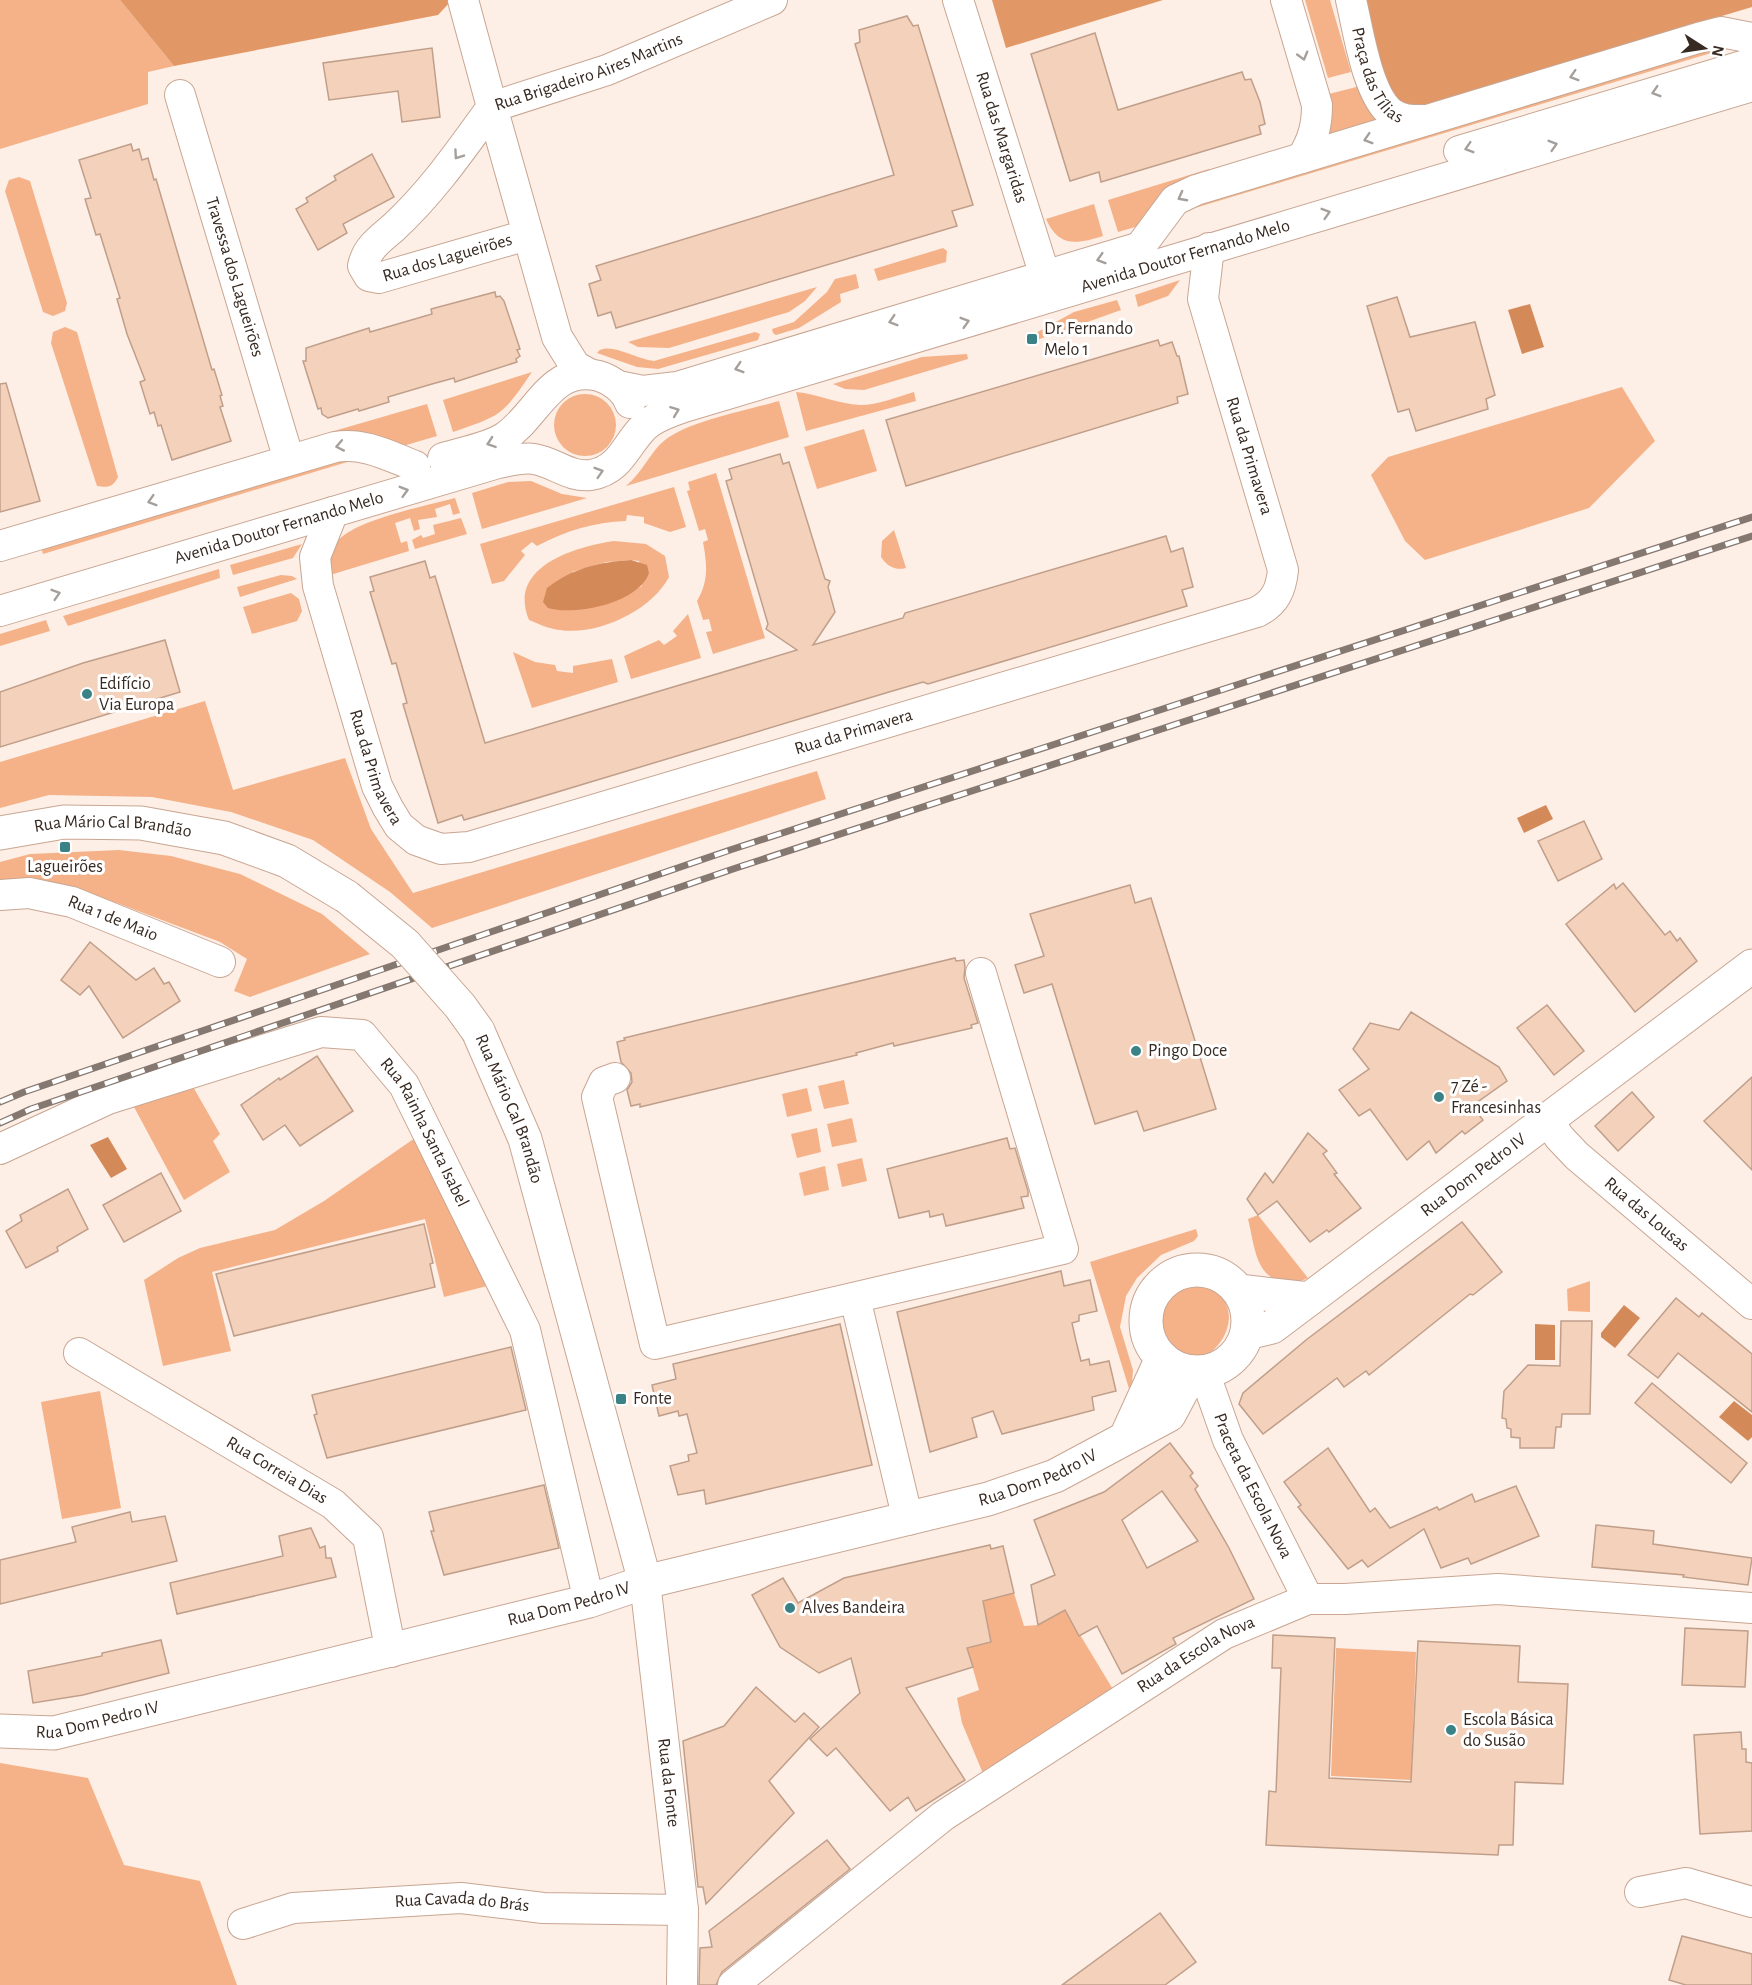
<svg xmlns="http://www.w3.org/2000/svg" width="1752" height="1985" font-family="'Alegreya Sans',sans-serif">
	<rect width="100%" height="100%" fill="#fdeee6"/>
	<g fill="#f5b288" fill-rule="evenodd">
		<polygon points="0,0 120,0 174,66 148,72 148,104 0,149"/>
		<polygon points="1305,0 1330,0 1351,72 1328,78"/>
		<polygon points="1721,41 1741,44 1175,214 1177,210"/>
		<polygon points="1364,85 1389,123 1327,143 1325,95"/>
		<polygon points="1209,169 1212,177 1142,225 1118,232 1108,200"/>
		<polygon points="19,177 30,181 67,303 65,311 53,316 43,312 5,191 9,180"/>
		<path d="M1094,204L1103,236C1077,244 1059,248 1046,219Z"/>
		<polygon points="943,248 947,251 946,262 878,281 874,269"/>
		<polygon points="856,274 859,288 840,294 841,302 799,328 776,335 773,333 772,329 794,322 827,292 835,279"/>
		<polygon points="1180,280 1168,296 1138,307 1135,295"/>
		<polygon points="817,287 805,301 789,312 669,348 638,347 628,342"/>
		<polygon points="1117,300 1121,310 1034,341 1034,334 1074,312"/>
		<path d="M65,327L77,332L118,477C113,487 108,488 97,486L51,343L53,332Z"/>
		<path d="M755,332L760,334L758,340L658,369L637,367L597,353C606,340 638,360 654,361Z"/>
		<polygon points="967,354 968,359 864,390 845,389 833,384 922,357"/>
		<path d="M532,372C502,416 502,415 453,432L443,400Z"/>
		<polygon points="1622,387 1655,441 1589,508 1425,560 1405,541 1371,475 1388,457"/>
		<path d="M796,392C818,394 838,404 860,405C878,405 897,397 914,392L916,401L806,431Z"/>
		<circle cx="585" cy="425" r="31"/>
		<path d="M779,401L789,437L626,486C643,472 650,452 665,440C689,421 748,410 779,401Z"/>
		<polygon points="427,404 437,436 403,446 319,441 310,438"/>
		<polygon points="864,429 877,471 817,489 804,447"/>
		<polygon points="352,452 367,456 43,554 40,543"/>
		<path d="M716,473L765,638L713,654L706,632L712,631L709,619L703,620L697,601C709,581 707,564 703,542L708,540L705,529L699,531L687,491L690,490L688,482Z"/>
		<polygon points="531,481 562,494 587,498 482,529 472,493 508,482"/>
		<path d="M674,487L686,527L670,532L644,523V517L627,515L626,521C594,522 565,531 537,546L532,542L521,551L525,555L504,581L492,584L480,544Z"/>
		<path d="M455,498L460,513L453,515L450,504L435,509L437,517L418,520L420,529L414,531L410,518L395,523L401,543L407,541L409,551L330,575C330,563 329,553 336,543C352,520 426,506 455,498Z"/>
		<polygon points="461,518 467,534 415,549 412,540 421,535 423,538 435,534 433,525"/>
		<path d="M894,530L906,568C895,571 887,566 881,557L882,541Z"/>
		<path d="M614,541L646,544L665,556L669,577C652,610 598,636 560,630C549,629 539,624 529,620C507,567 574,547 614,541ZM631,560L639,561L642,586L611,602L572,572L606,562Z"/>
		<polygon points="302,544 293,558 233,575 230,565"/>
		<polygon points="219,569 220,578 68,626 63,616"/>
		<polygon points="281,575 292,576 297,579 240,597 237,587"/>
		<polygon points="291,593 299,599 302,611 297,621 252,634 243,607"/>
		<polygon points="688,614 701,658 631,679 624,656 659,640 664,645 677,636 673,631"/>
		<polygon points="46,620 50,631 0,646 0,634"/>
		<polygon points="513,652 535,662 555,665 557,671 573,673 573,666 612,659 618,682 532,708"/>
		<polygon points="205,701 233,790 345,758 371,829 413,893 817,771 826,799 432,928 390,892 313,840 231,812 152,797 49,795 0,808 0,762"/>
		<polygon points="119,850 171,856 240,874 322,914 370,954 250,997 234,991 247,959 220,942 117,903 43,884 0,888 0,862 30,854"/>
		<polygon points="844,1080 849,1104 824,1109 818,1086"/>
		<polygon points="192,1085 220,1134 213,1141 230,1172 184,1200 134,1107"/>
		<polygon points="807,1088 812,1111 787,1117 782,1094"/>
		<polygon points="852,1118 857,1142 832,1147 827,1124"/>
		<polygon points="817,1128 821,1152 797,1158 791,1134"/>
		<polygon points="415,1138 487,1286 444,1297 425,1219 212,1272 231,1351 163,1366 144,1280 178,1258 200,1248 275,1230 324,1201"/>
		<polygon points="862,1158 867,1181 842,1187 837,1164"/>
		<polygon points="825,1166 829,1190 804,1196 799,1173"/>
		<path d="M1258,1215L1308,1278C1297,1283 1292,1283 1281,1281C1255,1276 1254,1242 1248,1219Z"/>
		<polygon points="1196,1229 1198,1236 1194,1241 1161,1255 1137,1278 1126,1296 1120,1327 1133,1370 1131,1395 1090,1262"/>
		<polygon points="1590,1281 1590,1312 1568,1311 1567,1289"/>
		<path d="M1200,1285C1261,1302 1212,1380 1175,1354C1169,1349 1163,1343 1161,1336C1157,1317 1167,1303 1179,1290Z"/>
		<polygon points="100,1391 121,1508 62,1519 41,1402"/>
		<polygon points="1014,1593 1024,1626 1038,1625 1065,1610 1114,1691 984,1776 962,1723 957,1698 979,1690 967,1648 981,1602"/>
		<polygon points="1336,1648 1416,1652 1411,1780 1331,1776"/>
		<polygon points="0,1763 88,1778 124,1865 200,1881 237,1985 0,1985"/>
	</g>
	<g fill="#e29766">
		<polygon points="120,0 452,0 438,15 174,66"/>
		<polygon points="992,0 1163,0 1006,48"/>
		<polygon points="1367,0 1752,0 1752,7 1487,86 1432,113 1395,104 1361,11"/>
	</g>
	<g fill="#d48958">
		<polygon points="1530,304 1544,347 1522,354 1508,310"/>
		<path d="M631,560L647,565L649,573C639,603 575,616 548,608L543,602L547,588C572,568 600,562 631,560Z"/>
		<polygon points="1546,805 1553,819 1524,833 1517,818"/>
		<polygon points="108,1137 127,1169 111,1178 90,1145"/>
		<polygon points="1624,1305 1640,1318 1615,1348 1601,1337 1601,1333"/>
		<polygon points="1535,1324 1555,1325 1555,1360 1535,1360"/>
		<polygon points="1734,1401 1752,1415 1752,1437 1748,1441 1719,1417"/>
	</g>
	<g fill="#f4d1bb" stroke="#c09f8a" stroke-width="1.5" fill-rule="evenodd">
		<polygon points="907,16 913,26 918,25 973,205 952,211 957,226 616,328 611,312 598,316 589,284 601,280 596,266 894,175 855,44 860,42 859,30"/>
		<polygon points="1095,33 1118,110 1242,72 1245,80 1251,79 1260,102 1265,124 1259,126 1261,134 1101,182 1099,172 1070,181 1031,54"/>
		<polygon points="432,48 440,117 402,122 398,91 329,100 323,63"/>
		<polygon points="131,144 133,151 139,149 142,160 148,158 154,180 156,179 212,370 214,369 222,395 220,396 223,406 220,407 231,441 172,460 161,425 158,426 154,412 150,414 140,382 145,380 127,334 117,299 120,298 100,234 96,235 85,199 91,198 79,160"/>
		<polygon points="372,154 394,197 343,224 347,233 318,250 296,209 308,202 306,198 336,180 334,176"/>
		<polygon points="495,292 496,297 500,296 504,301 520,349 517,350 520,356 516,359 517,362 455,382 454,378 432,384 388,397 389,402 359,411 358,409 328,418 322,414 321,408 318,409 303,361 306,361 306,348 369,328 370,332 432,314 431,309"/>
		<polygon points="1397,297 1410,337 1475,322 1495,395 1486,399 1488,409 1416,431 1409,409 1398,412 1367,306"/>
		<polygon points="1158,340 1160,346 1172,342 1177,356 1179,356 1188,394 1177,397 1178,403 906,486 886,420"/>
		<polygon points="6,383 40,501 0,512 0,384"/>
		<polygon points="780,454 783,464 789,462 825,579 830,581 828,587 835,612 813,645 903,618 905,613 1166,536 1171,552 1183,548 1193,587 1182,590 1187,606 928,684 923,682 889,692 501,809 464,820 462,815 438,823 403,704 407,703 396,663 392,664 370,592 374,591 370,577 425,561 430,578 435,576 485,743 576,716 797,650 766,629 768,624 726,481 732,479 729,469"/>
		<polygon points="165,640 180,692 0,747 0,692 83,663"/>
		<polygon points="1584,821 1602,859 1558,881 1538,841"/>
		<polygon points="1623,883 1665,935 1670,931 1677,941 1680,938 1697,961 1635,1012 1566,924 1614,884 1616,889"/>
		<polygon points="1130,885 1135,903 1151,898 1216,1109 1144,1131 1137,1111 1095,1124 1052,984 1024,993 1015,965 1044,956 1030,914"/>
		<polygon points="90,942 136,980 154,968 164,984 169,982 180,1001 123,1038 89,986 80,995 61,980"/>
		<polygon points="955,958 956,961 964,960 965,967 964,978 978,1023 971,1025 972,1028 894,1046 893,1043 856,1053 857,1055 640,1107 640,1104 631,1106 627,1090 632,1082 631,1073 621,1062 617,1042 625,1040 624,1038"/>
		<polygon points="1547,1005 1584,1051 1554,1075 1517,1028"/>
		<polygon points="1411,1012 1499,1067 1507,1081 1472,1106 1483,1120 1465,1134 1462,1131 1436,1153 1429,1141 1407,1160 1370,1109 1359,1116 1339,1090 1369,1069 1353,1049 1370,1023 1399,1030"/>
		<polygon points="317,1056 353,1111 300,1146 285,1125 263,1140 241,1105 279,1078 280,1080"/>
		<polygon points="1752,1077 1752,1170 1704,1121"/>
		<polygon points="1632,1092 1654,1117 1618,1151 1595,1126"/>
		<polygon points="1308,1133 1327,1151 1323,1154 1337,1173 1334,1174 1361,1208 1329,1232 1327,1230 1310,1242 1277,1201 1258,1215 1247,1199 1265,1173 1273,1183"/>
		<polygon points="1007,1138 1010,1149 1015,1148 1028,1191 1028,1196 1021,1197 1024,1208 946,1226 943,1214 930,1217 929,1211 899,1218 887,1169"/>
		<polygon points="161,1173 181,1211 124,1242 103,1205"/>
		<polygon points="68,1189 88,1229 57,1247 58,1251 26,1268 6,1231 22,1221 20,1215"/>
		<polygon points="1462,1222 1502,1272 1473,1295 1470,1294 1369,1375 1366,1371 1344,1387 1337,1378 1263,1434 1239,1404 1243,1393 1306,1340"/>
		<polygon points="424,1224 433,1263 430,1264 435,1287 234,1336 216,1274"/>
		<polygon points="1061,1271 1064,1286 1090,1280 1097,1311 1079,1315 1079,1321 1072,1323 1076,1341 1081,1361 1089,1359 1090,1365 1109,1361 1116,1391 1092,1397 1094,1410 1006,1433 1002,1434 993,1411 972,1418 977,1437 930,1452 897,1312"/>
		<polygon points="1676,1298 1699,1317 1702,1313 1752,1354 1752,1412 1678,1353 1658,1378 1628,1355"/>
		<polygon points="1561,1321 1592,1321 1590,1414 1562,1414 1561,1427 1556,1427 1554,1448 1520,1448 1520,1438 1511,1437 1511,1429 1507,1428 1506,1419 1502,1418 1504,1391 1528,1365 1560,1366"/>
		<polygon points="840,1324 872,1465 706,1504 704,1490 678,1495 670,1466 689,1461 688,1455 697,1453 687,1414 679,1416 678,1411 659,1416 652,1385 676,1379 673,1364"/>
		<polygon points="511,1347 526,1410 327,1458 314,1415 317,1414 312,1395"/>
		<polygon points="1652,1383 1747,1463 1731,1483 1635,1403"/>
		<path d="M1170,1443L1193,1473L1190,1476L1198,1486L1195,1489L1229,1548L1254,1599L1173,1638L1176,1644L1122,1674L1097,1626L1079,1636L1065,1610L1038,1625L1031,1585L1055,1575L1034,1520L1104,1492ZM1162,1491L1198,1541L1147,1568L1122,1520Z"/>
		<polygon points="1328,1448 1370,1512 1375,1508 1390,1528 1437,1507 1439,1510 1472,1494 1475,1502 1516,1486 1539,1536 1471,1564 1468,1558 1441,1568 1424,1529 1368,1567 1362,1560 1348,1569 1298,1507 1301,1505 1284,1482"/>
		<polygon points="544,1485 559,1548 444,1575 431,1531 434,1531 429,1512"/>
		<polygon points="130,1512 132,1522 165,1516 177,1561 0,1604 0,1560 76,1542 72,1527"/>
		<polygon points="1596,1525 1654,1531 1653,1544 1752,1558 1748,1585 1683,1577 1684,1575 1592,1567"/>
		<polygon points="311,1528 320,1548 325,1546 326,1558 331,1558 336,1577 177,1614 170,1583 283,1556 279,1536"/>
		<polygon points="990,1545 991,1549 1003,1546 1014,1593 983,1601 991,1642 967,1648 973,1667 906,1688 965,1780 916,1811 908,1797 890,1811 836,1748 827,1756 810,1739 860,1693 851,1658 819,1673 780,1647 752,1595 783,1578 798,1603 844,1578"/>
		<polygon points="1685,1628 1748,1631 1745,1687 1682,1685"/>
		<polygon points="1273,1635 1335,1638 1329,1778 1411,1782 1418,1641 1520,1646 1518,1682 1568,1684 1563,1784 1515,1782 1513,1845 1499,1845 1498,1855 1266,1845 1269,1791 1276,1792 1281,1668 1272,1668"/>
		<polygon points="161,1640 169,1673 83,1695 33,1703 28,1671 102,1656 102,1653"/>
		<polygon points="756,1687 795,1722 804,1713 819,1727 769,1781 794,1813 706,1904 703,1887 698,1887 683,1741 724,1726"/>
		<polygon points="1741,1732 1742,1749 1746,1749 1746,1762 1752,1763 1752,1831 1700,1834 1694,1735"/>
		<polygon points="827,1840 850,1869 722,1972 716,1985 699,1985 700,1948 712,1947 709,1931"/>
		<polygon points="1160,1913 1196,1962 1165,1985 1062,1985"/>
		<polygon points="1682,1936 1752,1954 1752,1985 1686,1985 1669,1980"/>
	</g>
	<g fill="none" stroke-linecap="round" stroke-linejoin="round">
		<g stroke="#c8a692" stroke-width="32">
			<g id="street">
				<path id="s1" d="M463,0L492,107C461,150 432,192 393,228C379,240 367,248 363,266L369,276L379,278L527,235"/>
				<path id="s2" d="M958,0L1045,276"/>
				<path d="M1286,0L1317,105C1317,126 1313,140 1302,158"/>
				<path id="s3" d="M1351,0C1358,29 1367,94 1391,113C1402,121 1414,120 1427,120"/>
				<path id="s4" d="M180,95L289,460"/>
				<polyline points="1459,151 1752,63"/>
				<polyline points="1140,247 1175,200 1196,190 1698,38 1721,32 1752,38"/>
				<path id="s5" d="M589,374L575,366L557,337L492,107L607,70L772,0"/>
				<polyline points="618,386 643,391 677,387 1137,248"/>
				<path d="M443,458C463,452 488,448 505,437C538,415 551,364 599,376C612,380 625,390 630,403"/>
				<path id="s6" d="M333,512L315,557L318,586L377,786L388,808L399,826L416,840L441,849L469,847L1257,612C1275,603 1281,590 1283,570L1203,299L1209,248"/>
				<path d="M0,546L335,447C364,442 389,456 415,466"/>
				<path id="s7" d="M0,611L498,463C509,461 522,457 534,459C554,462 570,478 591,475C621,470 626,444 644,427C654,417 668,413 681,408L1752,86"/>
				<path id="s8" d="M0,895L29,893L72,902L220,962"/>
				<polyline points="615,1078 604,1082 597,1097 655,1344 1063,1249 981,973"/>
				<path id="s9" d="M1548,1119L1559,1137L1577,1156L1752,1304"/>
				<path id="s10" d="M0,1149L108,1099L321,1032L362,1035L404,1085L525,1330L589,1601"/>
				<polyline points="855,1298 908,1520"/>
				<path id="s11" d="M79,1353L333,1504L368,1537L391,1652"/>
				<path id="s12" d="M1204,1372L1228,1440L1308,1599"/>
				<path id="s13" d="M645,1582L683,1910L682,1985"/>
				<polyline points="1640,1892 1686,1883 1752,1902"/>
				<path id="s14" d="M243,1924L293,1908L461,1898L543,1908L683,1910"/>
				<path id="s15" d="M733,1985L943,1816L1224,1634L1308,1599H1345L1498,1589L1752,1608"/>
			</g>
		</g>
		<g stroke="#c8a692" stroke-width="35">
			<g id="secondary">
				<path id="s16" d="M0,833L64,822L141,823L224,838L287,861L347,897"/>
				<path id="s17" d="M478,1031L525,1139L645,1582"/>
				<circle cx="1197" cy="1321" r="51"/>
				<polyline points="1239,1291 1309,1299"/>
				<path id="s18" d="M1247,1333L1272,1327L1752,966"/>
				<polyline points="1126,1437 1162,1358"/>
				<path id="s19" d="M0,1731L54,1733L589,1601L645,1582L988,1499L1055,1476L1169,1415L1192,1372"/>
			</g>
		</g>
		<use href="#street" stroke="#fff" stroke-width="30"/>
		<use href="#secondary" stroke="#fff" stroke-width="33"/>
		<g stroke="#857870" stroke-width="7">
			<g id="rail">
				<polyline points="0,1102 24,1092 730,850 1752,517"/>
				<polyline points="0,1123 31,1109 736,868 1752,536"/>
			</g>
		</g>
		<use href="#rail" stroke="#fff" stroke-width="4.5" stroke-dasharray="14" stroke-linecap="butt"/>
		<g stroke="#c8a692" stroke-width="35" stroke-linecap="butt">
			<polyline id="secondary-bridge" points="347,897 405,944 460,1006 478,1031"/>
		</g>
		<use href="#secondary-bridge" stroke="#fff" stroke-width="33"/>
	</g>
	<defs><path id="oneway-chevron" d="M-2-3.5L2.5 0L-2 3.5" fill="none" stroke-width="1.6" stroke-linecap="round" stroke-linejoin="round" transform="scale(1.5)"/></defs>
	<g stroke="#a59f9c">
		<use href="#oneway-chevron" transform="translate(1303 56) rotate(74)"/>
		<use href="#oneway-chevron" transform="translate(1574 76) rotate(163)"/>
		<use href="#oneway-chevron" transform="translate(1656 92) rotate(163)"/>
		<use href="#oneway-chevron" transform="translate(1368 139) rotate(163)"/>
		<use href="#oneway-chevron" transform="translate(1553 145) rotate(-17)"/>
		<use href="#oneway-chevron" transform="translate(1469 148) rotate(163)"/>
		<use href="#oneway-chevron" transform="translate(458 155) rotate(125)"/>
		<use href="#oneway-chevron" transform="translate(1182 197) rotate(152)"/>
		<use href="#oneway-chevron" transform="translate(1326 213) rotate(-17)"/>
		<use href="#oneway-chevron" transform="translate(1101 259) rotate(163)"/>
		<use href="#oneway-chevron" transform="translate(893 321) rotate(163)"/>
		<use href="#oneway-chevron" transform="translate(965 322) rotate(-17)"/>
		<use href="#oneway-chevron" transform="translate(739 368) rotate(163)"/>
		<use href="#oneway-chevron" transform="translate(675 411) rotate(-21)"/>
		<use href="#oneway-chevron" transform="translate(491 443) rotate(161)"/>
		<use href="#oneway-chevron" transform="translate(340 446) rotate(169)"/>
		<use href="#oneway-chevron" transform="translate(599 472) rotate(-17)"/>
		<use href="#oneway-chevron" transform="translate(404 491) rotate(-16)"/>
		<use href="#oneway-chevron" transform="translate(152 501) rotate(163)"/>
		<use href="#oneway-chevron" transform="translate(56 594) rotate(-17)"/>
	</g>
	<g fill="#3a8286" stroke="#fff" stroke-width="2">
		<rect x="1026" y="333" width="12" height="12" rx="3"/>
		<circle cx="87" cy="694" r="6"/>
		<rect x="59" y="841" width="12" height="12" rx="3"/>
		<circle cx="1136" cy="1051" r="6"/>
		<circle cx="1439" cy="1097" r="6"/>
		<rect x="615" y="1393" width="12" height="12" rx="3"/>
		<circle cx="790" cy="1608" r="6"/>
		<circle cx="1451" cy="1730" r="6"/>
	</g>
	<g text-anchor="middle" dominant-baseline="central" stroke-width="6" stroke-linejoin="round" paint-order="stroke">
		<g font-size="18" fill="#372a22" stroke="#fff">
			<text stroke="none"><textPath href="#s3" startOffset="81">Praça das Tílias</textPath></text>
			<text stroke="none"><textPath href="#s5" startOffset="392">Rua Brigadeiro Aires Martins</textPath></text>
			<text stroke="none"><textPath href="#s2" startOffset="144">Rua das Margaridas</textPath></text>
			<text stroke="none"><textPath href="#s7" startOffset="1258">Avenida Doutor Fernando Melo</textPath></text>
			<text stroke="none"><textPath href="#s1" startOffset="410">Rua dos Lagueirões</textPath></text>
			<text stroke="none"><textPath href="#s4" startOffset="190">Travessa dos Lagueirões</textPath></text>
			<text transform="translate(1249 456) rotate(73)">Rua da Primavera</text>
			<text stroke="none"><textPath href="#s7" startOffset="291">Avenida Doutor Fernando Melo</textPath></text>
			<text stroke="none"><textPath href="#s6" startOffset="810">Rua da Primavera</textPath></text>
			<text stroke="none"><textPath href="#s6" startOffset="268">Rua da Primavera</textPath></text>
			<text stroke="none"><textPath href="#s16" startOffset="114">Rua Mário Cal Brandão</textPath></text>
			<text stroke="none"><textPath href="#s8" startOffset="117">Rua 1 de Maio</textPath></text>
			<text stroke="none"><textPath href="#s17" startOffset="84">Rua Mário Cal Brandão</textPath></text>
			<text stroke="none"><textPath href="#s10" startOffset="500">Rua Rainha Santa Isabel</textPath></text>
			<text stroke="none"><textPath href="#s18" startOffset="278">Rua Dom Pedro IV</textPath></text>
			<text stroke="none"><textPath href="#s9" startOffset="138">Rua das Lousas</textPath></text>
			<text stroke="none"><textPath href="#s11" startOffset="230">Rua Correia Dias</textPath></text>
			<text stroke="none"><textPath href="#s19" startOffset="1071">Rua Dom Pedro IV</textPath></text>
			<text stroke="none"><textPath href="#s12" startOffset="124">Praceta da Escola Nova</textPath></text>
			<text stroke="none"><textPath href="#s19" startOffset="585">Rua Dom Pedro IV</textPath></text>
			<text stroke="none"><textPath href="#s15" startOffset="570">Rua da Escola Nova</textPath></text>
			<text stroke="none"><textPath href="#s19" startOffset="99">Rua Dom Pedro IV</textPath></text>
			<text stroke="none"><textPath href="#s13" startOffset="202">Rua da Fonte</textPath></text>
			<text stroke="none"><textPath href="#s14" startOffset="222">Rua Cavada do Brás</textPath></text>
		</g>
		<g font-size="18" fill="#372a22" stroke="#fff" text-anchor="start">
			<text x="1044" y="329">Dr. Fernando<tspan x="1044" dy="21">Melo 1</tspan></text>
			<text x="99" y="684">Edifício<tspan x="99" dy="21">Via Europa</tspan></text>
			<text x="65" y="867" text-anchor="middle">Lagueirões</text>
			<text x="1148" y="1051">Pingo Doce</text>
			<text x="1451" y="1087">7 Zé -<tspan x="1451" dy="21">Francesinhas</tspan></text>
			<text x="633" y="1399">Fonte</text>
			<text x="802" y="1608">Alves Bandeira</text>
			<text x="1463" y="1720">Escola Básica<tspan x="1463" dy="21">do Susão</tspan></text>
		</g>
	</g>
	<g transform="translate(1704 48) rotate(102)" stroke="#ffffff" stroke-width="4.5" paint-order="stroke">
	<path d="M0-4.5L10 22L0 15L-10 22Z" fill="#372a22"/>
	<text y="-9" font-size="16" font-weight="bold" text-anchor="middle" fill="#372a22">N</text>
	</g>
</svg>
